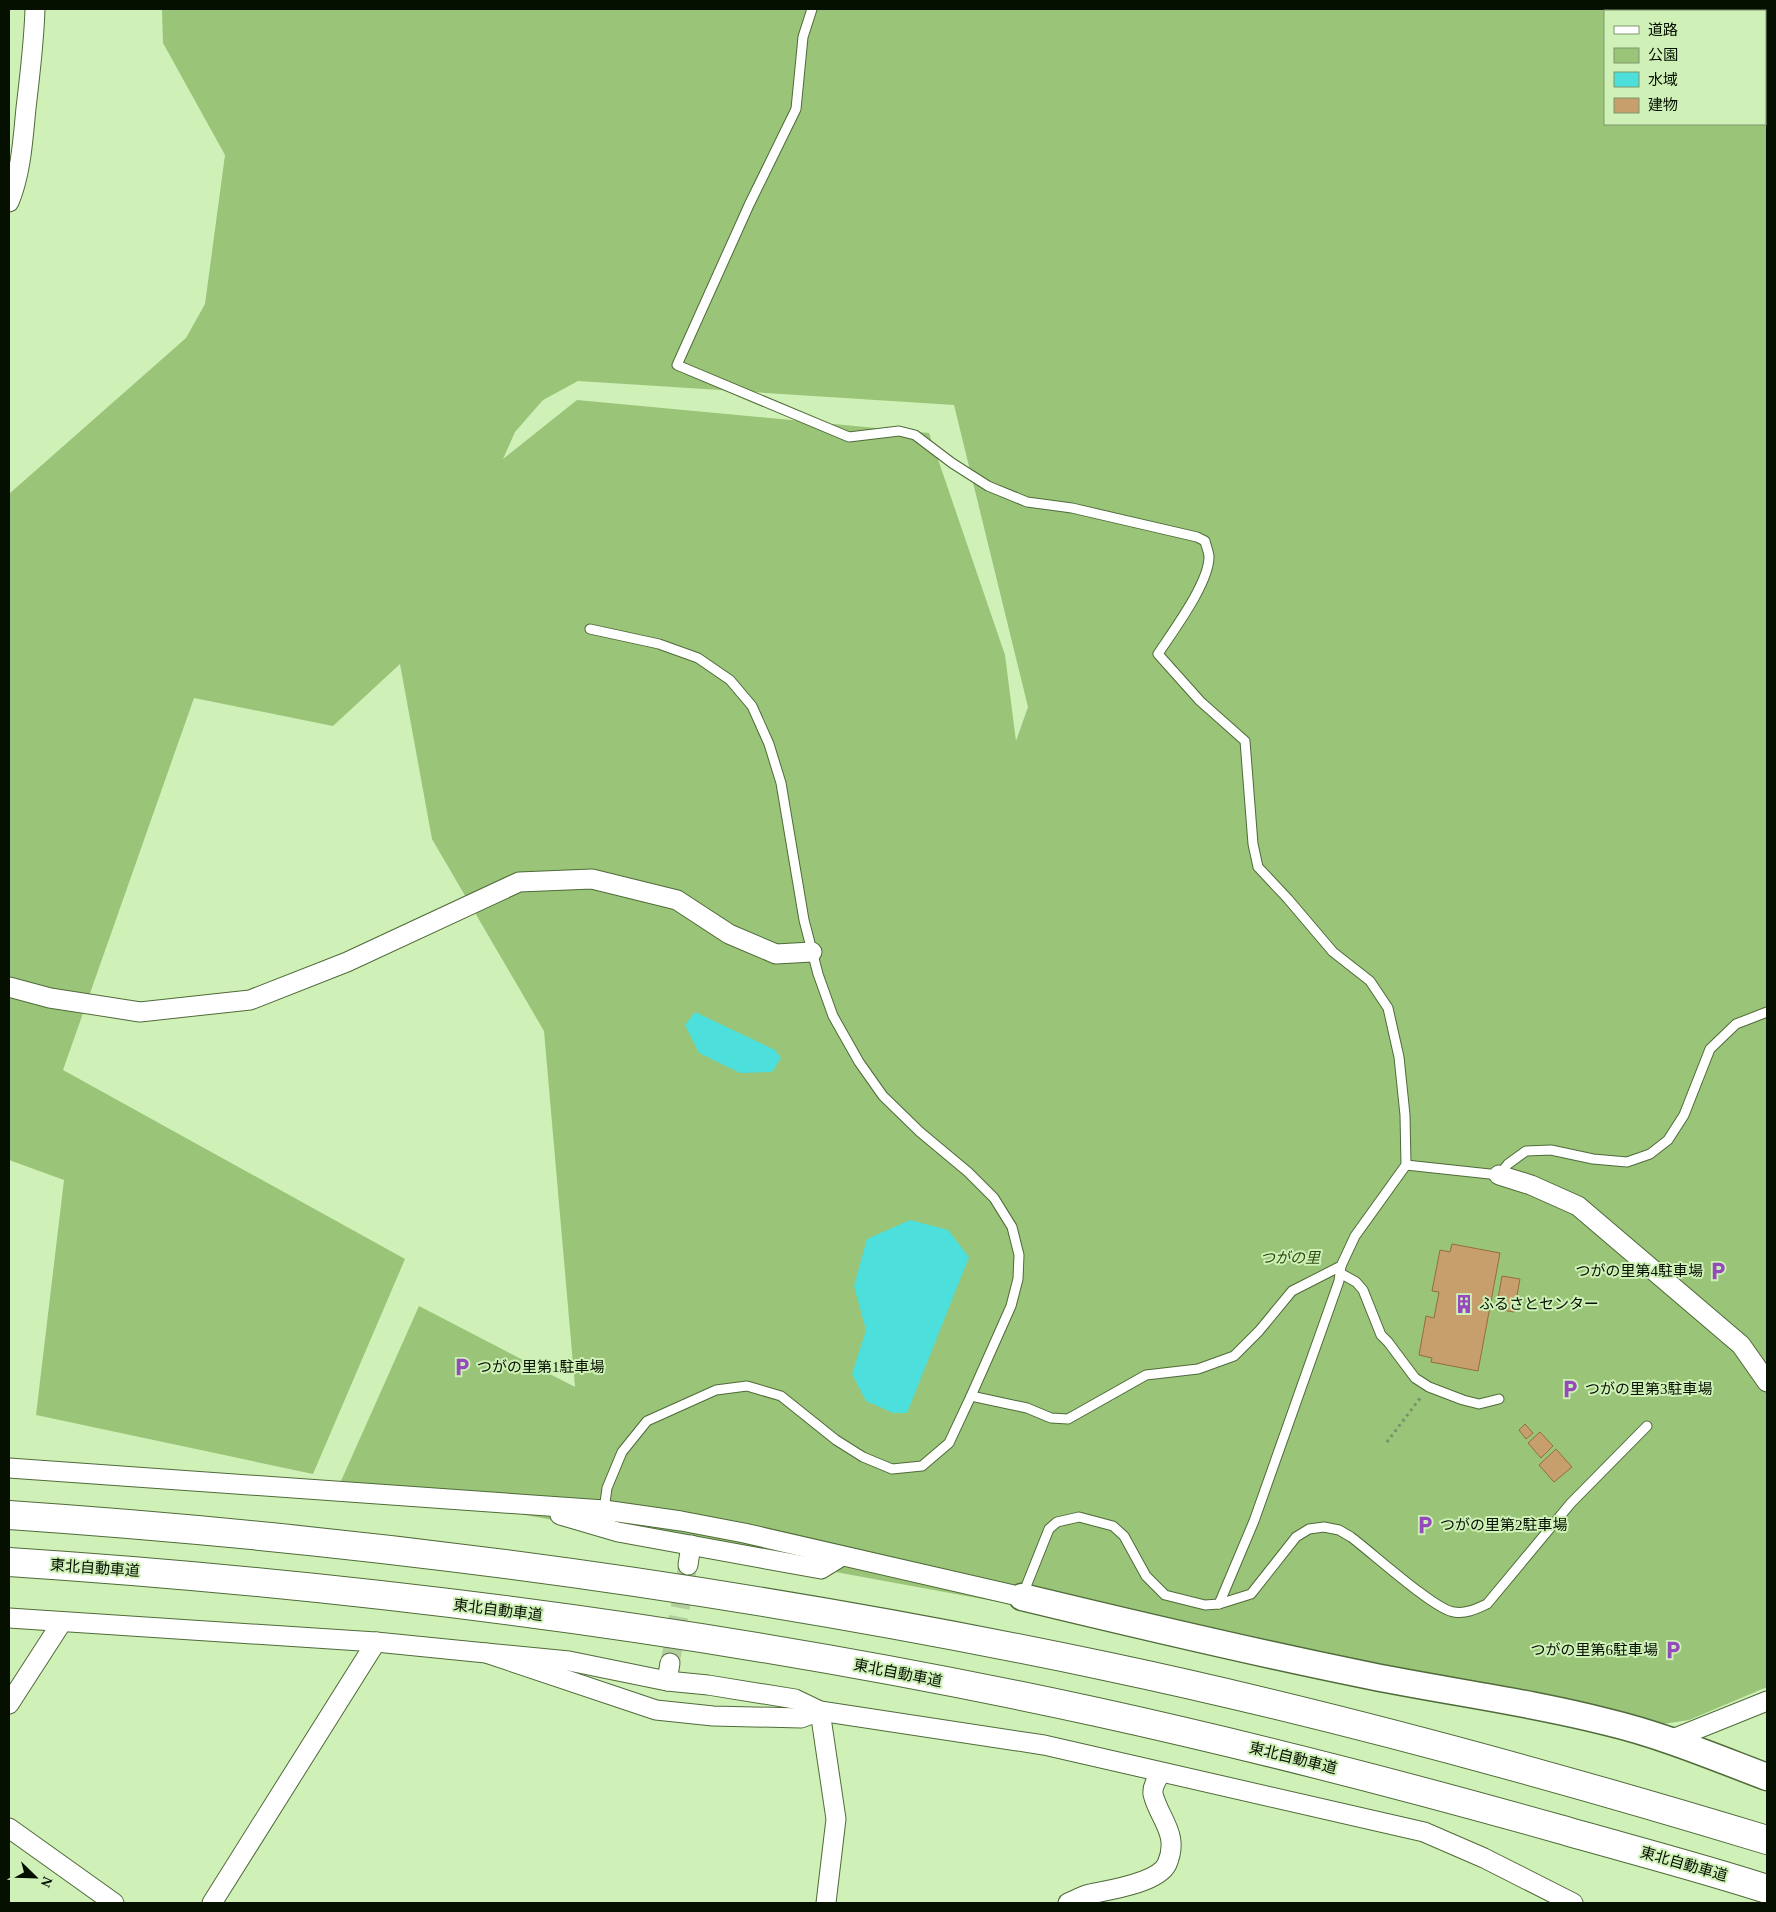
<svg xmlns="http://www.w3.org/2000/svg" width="1776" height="1912" font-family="'Times New Roman','Noto Sans JP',serif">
	<rect width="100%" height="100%" fill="#cff0b7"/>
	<path fill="#9ac478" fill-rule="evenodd" d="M162,9H1767V1687L1689,1720L1663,1724L341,1481L419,1306L575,1387L544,1031L432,839L400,664L333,726L194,698L63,1070L405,1259L313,1474L36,1415L64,1180L9,1160V494L186,338L205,304L225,155L163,43ZM1605,11H1765V124H1605ZM578,381L954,405L1028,707L1016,741L1005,655L929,433L577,400L503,459L515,432L543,400Z"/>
	<g fill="#4ddfdb">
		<polygon points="695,1012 775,1050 781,1058 772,1072 740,1073 699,1053 685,1025"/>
		<polygon points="910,1220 948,1230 969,1257 907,1413 893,1413 866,1401 852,1374 866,1330 854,1286 867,1239"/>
	</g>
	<g fill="#c79f6c" stroke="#946e3c">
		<polygon points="1452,1244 1500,1253 1478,1371 1431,1362 1432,1358 1419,1355 1426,1316 1434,1318 1439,1292 1432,1291 1440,1250 1450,1252"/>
		<polygon points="1502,1276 1520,1279 1514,1312 1496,1309"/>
		<polygon points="1525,1424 1533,1433 1526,1439 1519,1430"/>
		<polygon points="1540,1432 1553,1446 1541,1458 1528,1443"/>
		<polygon points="1556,1449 1572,1467 1554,1482 1539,1465"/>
	</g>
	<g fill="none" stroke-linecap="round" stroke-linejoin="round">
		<polyline stroke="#b1ce9c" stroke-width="19" stroke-dasharray="19 9" stroke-linecap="butt" points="670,1663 688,1565"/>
		<g stroke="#4f6b39" stroke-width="11">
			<g id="lane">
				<path d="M812,9L803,37L796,109L749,205L677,365L849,437L899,431L915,435L952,463L988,486L1027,502L1072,508L1197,537L1205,541C1206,546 1209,552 1209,557C1209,583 1173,631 1158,654L1200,701L1245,741L1253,844L1258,867L1288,899L1333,952L1370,981L1388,1008L1399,1057L1405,1115L1406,1165L1355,1236L1341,1266L1292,1291L1259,1331L1234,1356L1198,1369L1146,1375L1068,1419L1051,1418L1027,1408L971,1396"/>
				<polyline points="590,629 659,644 698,658 730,680 752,706 769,744 781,783 804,920 818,974 833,1016 859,1062 883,1096 920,1132 968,1172 994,1198 1012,1227 1019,1255 1018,1279 1011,1306 971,1396 949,1443 922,1466 892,1469 863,1457 836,1440 781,1396 747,1386 716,1390 647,1421 622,1452 607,1488 604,1510"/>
				<polyline points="1406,1165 1499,1175 1508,1164 1526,1151 1551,1150 1593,1159 1627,1162 1650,1154 1668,1140 1684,1115 1710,1049 1736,1024 1767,1012"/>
				<polyline points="1340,1273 1356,1282 1363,1290 1381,1335 1388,1342 1415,1378 1429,1387 1463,1400 1479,1404 1499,1399"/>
				<path d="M1023,1594L1049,1529L1057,1522L1079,1517L1113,1526L1124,1536L1146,1576L1165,1595L1205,1605L1219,1604L1251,1594L1296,1537L1309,1529L1324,1527L1339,1530L1351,1537C1370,1551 1436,1611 1454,1612C1466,1614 1476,1609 1487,1604L1571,1503L1647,1426"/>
				<polyline points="1219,1604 1254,1521 1339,1281 1341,1266"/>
			</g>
		</g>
		<g stroke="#4f6b39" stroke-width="21">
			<g id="street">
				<path d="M9,202C21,174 23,139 26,108C30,75 34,42 35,9"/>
				<polyline points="9,987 50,998 140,1012 250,1000 347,962 519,882 592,879 677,900 729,934 776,954 812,952"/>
				<polyline points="1499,1175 1531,1185 1578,1206 1741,1345 1767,1382"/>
				<polyline points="9,1468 604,1510 681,1521 744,1533 1022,1597"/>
				<polyline points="560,1515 618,1532 821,1569 842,1556"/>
				<polyline points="688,1565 691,1545"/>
				<polyline points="9,1618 376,1642 486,1653 656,1710 713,1716 801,1718 820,1711"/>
				<polyline points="486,1653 569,1661 667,1681 708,1685 795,1699 820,1711 1044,1745 1424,1832 1484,1858 1573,1903"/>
				<polyline points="667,1681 670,1663"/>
				<polyline points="9,1704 62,1622"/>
				<polyline points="820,1711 836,1819 826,1903"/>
				<polyline points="1670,1740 1767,1701"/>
				<polyline points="9,1828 114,1903"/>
				<polyline points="212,1903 376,1642"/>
				<path d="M1068,1903C1075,1900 1082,1896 1090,1894C1109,1890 1158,1883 1167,1864C1180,1834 1159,1819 1153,1794C1152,1786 1157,1779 1161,1773"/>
			</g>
		</g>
		<g stroke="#4f6b39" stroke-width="29">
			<path id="secondary" d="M1022,1597C1134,1624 1247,1651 1361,1674C1442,1691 1526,1701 1607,1722C1662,1735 1714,1757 1767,1777"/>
		</g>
		<g stroke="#4f6b39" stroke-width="30">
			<g id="highway">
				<path d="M9,1515C377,1540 744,1590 1105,1666C1328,1713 1549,1774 1767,1840"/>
				<path d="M9,1562C374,1586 739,1634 1097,1712C1252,1746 1406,1786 1559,1829C1629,1849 1699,1867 1767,1889"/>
			</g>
		</g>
		<polyline stroke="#788f68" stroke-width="3" stroke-dasharray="2.5 4" stroke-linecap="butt" points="1387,1442 1421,1397"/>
		<use href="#lane" stroke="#fff" stroke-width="9"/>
		<use href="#street" stroke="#fff" stroke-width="19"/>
		<use href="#secondary" stroke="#fff" stroke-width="26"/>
		<use href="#highway" stroke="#fff" stroke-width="28"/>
	</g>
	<defs>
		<g id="parking-bare" transform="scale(1.5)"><path d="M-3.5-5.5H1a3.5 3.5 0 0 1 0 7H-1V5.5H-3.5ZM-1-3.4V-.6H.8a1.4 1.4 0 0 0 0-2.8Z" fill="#954abc" stroke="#cff0b7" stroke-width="2.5" paint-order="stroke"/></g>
		<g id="building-bare" transform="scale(1.5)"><path d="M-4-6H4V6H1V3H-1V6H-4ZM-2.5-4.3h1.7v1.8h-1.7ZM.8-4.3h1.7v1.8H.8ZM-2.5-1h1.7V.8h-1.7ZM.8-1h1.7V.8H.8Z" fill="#954abc" stroke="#cff0b7" stroke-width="2.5" paint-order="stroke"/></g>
	</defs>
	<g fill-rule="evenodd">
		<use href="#parking-bare" x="1718" y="1271"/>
		<use href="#building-bare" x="1464" y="1304"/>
		<use href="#parking-bare" x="462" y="1367"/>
		<use href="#parking-bare" x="1570" y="1389"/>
		<use href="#parking-bare" x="1425" y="1525"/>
		<use href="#parking-bare" x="1673" y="1650"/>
	</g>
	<g text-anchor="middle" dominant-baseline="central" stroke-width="4" stroke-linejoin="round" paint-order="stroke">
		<g font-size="15" font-style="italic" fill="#2d4a0f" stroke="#cff0b7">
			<text x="1290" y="1258">つがの里</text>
		</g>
		<g font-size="15" fill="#061001" stroke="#cff0b7" text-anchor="start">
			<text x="1703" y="1271" text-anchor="end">つがの里第4駐車場</text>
			<text x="1479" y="1304">ふるさとセンター</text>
			<text x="477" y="1367">つがの里第1駐車場</text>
			<text x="1585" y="1389">つがの里第3駐車場</text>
			<text x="1440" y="1525">つがの里第2駐車場</text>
			<text x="1658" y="1650" text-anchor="end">つがの里第6駐車場</text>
		</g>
		<g font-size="15" fill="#061001" stroke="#cff0b7">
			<text transform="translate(95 1568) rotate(4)">東北自動車道</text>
			<text transform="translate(498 1610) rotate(7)">東北自動車道</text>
			<text transform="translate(898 1673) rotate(11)">東北自動車道</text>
			<text transform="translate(1293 1758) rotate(14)">東北自動車道</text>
			<text transform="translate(1684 1864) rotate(16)">東北自動車道</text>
		</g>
	</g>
	<rect width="1776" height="1912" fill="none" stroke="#061001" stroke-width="20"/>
	<rect x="1604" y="10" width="162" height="115" fill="#cff0b7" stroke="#7f966e"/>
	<rect x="1614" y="26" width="25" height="8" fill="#ffffff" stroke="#7f966e"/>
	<text x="1648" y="35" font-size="15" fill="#061001">道路</text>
	<rect x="1614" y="48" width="25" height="15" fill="#9ac478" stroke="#7f966e"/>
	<text x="1648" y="60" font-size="15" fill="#061001">公園</text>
	<rect x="1614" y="72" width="25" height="15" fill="#4ddfdb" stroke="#7f966e"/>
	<text x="1648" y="85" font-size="15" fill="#061001">水域</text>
	<rect x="1614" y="98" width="25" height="15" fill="#c79f6c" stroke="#7f966e"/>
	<text x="1648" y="110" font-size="15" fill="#061001">建物</text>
	<g transform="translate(35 1877) rotate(113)" stroke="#cff0b7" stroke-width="4" paint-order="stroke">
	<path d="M0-4L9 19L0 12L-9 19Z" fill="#061001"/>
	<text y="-8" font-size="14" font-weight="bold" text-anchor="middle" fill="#061001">N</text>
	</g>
</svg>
